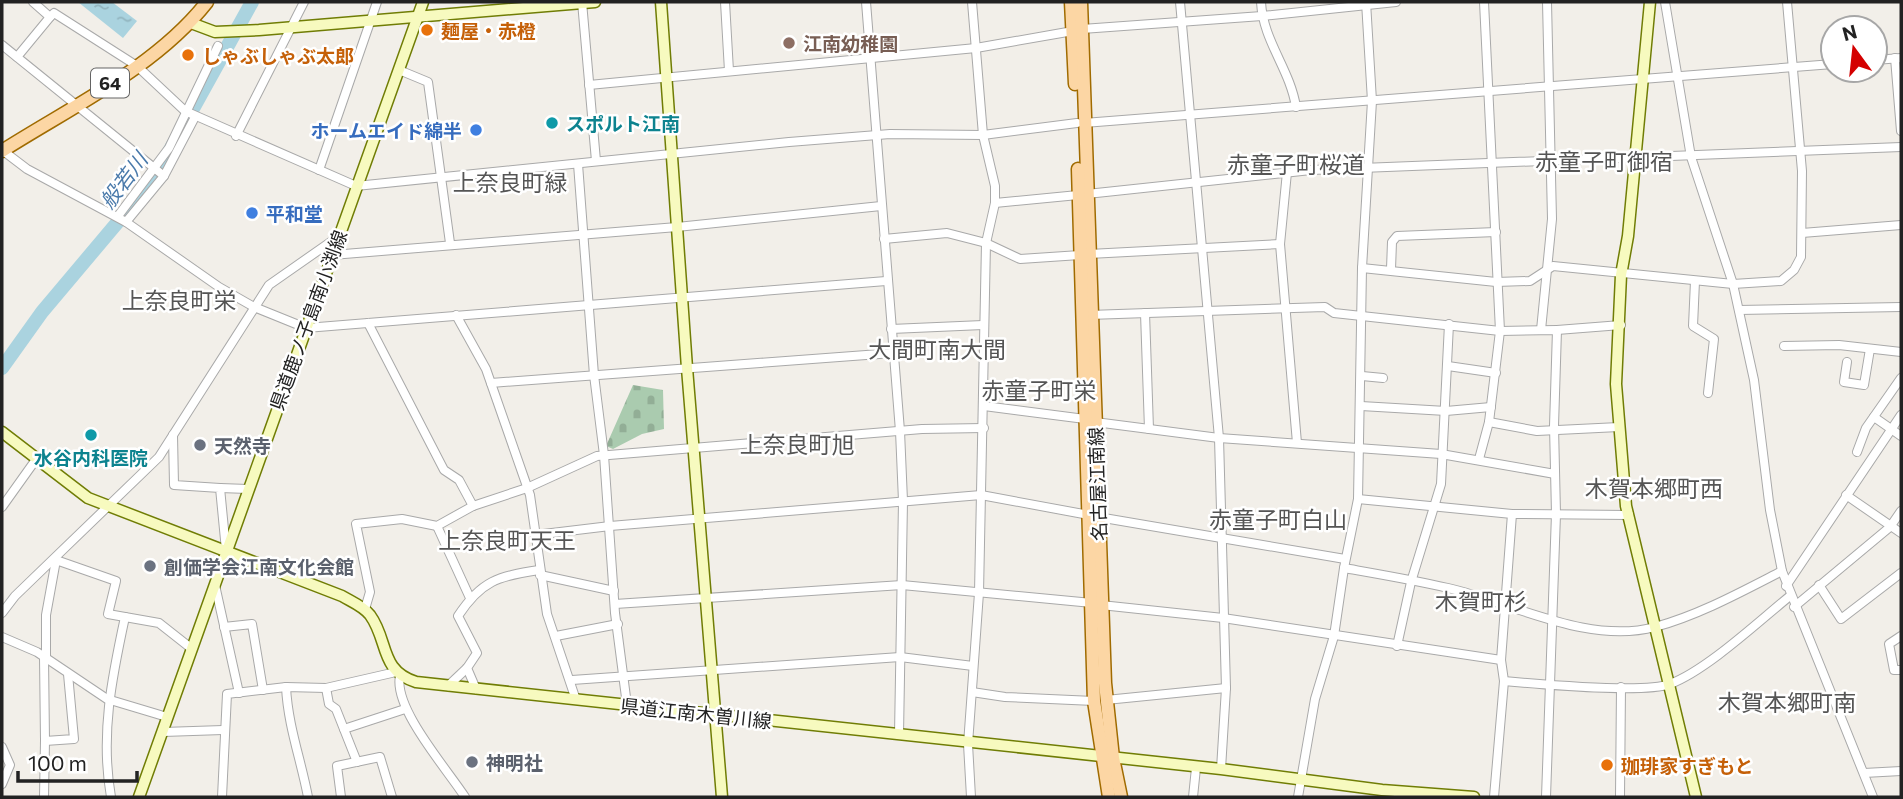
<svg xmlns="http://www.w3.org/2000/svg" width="1903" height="799" font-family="Commissioner,'Noto Sans JP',sans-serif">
	<defs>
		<pattern id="cemetery-stones" width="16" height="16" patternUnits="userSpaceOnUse" patternTransform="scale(1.75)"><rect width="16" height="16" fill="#aacbaf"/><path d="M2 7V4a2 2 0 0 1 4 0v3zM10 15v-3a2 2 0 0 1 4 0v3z" fill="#92ae96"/></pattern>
		<pattern id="water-ripples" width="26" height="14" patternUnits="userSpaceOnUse" patternTransform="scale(1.75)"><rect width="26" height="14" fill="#aad3df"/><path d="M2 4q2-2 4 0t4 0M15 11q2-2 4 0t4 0" fill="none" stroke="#92b5bf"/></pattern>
	</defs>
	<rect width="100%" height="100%" fill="#f2efe9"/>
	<polygon fill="url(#cemetery-stones)" points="633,385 663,390 664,429 642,434 613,449 606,446"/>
	<polygon fill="url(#water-ripples)" points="78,2 112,2 137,21 123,38"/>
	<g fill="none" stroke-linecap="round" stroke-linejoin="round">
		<polyline stroke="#aad3df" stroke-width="14" points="2,368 42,312 154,179 252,2"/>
		<g stroke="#a9a9a9" stroke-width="10">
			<g id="street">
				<polyline points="33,2 50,17 54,13 137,66 185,111 356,186 789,142 890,134 983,135 1077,123"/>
				<polyline points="582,2 596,161"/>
				<polyline points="725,2 729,71"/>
				<polyline points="866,2 900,431 903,501 899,735"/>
				<polyline points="1180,2 1219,438 1226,688 1221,769"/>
				<path d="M1261,2C1263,41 1290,69 1296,107"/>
				<polyline points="1665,2 1691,157 1733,284 1754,380 1770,510 1782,571 1873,797"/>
				<polyline points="1082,29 1262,16 1396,2"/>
				<polyline points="2,45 164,176"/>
				<polyline points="17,57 50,17"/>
				<polyline points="1895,58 1901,131"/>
				<polyline points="1875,60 1901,58"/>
				<polyline points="399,70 428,82 450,243"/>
				<polyline points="589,85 976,48 1073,31"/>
				<polyline points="1084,123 1833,64"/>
				<polyline points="236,136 304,2"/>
				<polyline points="2,150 27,169 126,222 219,287 254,307 306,328 886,281"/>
				<polyline points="578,164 594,375 604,455 615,613 627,705"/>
				<polyline points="319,170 377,2"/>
				<polyline points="1287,172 1280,244 1297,443"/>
				<polyline points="1087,194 1311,170 1901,147"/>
				<polyline points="995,203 1078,195"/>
				<polyline points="118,216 169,148 218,46"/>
				<polyline points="126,222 164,176 195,117"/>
				<polyline points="1802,233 1901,225"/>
				<polyline points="884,239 947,233 986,243 1020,259 1080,255"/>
				<polyline points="1089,254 1280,244"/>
				<polyline points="332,255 677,227 881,206"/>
				<polyline points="1362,268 1496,282 1530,281 1553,266 1733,284 1781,281 1794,270 1801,257 1802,171 1787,2"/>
				<polyline points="1391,269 1392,242 1397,236 1496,232"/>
				<polyline points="1695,281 1693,326 1714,339 1708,393"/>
				<polyline points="1739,310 1901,307"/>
				<polyline points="1145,313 1149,429"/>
				<polyline points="456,315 486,369 530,495 547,614 576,700"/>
				<polyline points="1089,315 1325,307 1334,313 1500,331 1557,330 1554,426 1556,514 1546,797"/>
				<polyline points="368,323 444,470 459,480 473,506"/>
				<polyline points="891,329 983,325"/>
				<polyline points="1541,330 1552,219 1547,2"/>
				<polyline points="1557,330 1621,325"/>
				<polyline points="1784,346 1839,345 1901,352"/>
				<polyline points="1847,362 1844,382 1864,385 1870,349"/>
				<polyline points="1448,366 1496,373"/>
				<polyline points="1362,376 1383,378"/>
				<polyline points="491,383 893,353"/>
				<polyline points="984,406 1085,419"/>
				<polyline points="1361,406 1446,411 1491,407"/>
				<polyline points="1874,417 1901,436"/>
				<polyline points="1095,422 1219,438 1441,454 1555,474"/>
				<polyline points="1489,422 1537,431 1619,427"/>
				<polyline points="173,435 174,485 220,488 226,550"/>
				<polyline points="1857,452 1866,428 1901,378"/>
				<polyline points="1479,459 1489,422 1500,331 1484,2"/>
				<polyline points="220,488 248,489"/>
				<polyline points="1846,495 1901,533"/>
				<polyline points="1358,499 1512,514 1629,515"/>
				<polyline points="2,507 37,458"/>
				<polyline points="1098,517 1345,559"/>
				<polyline points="437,526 470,598"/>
				<polyline points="535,535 610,526 981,495 1089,515"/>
				<path d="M1344,568C1378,574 1414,580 1448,588C1513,603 1588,645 1655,627C1699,615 1741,592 1782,571"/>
				<polyline points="540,575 614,591"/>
				<polyline points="215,585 239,693"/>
				<polyline points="1819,585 1841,619 1901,573"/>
				<polyline points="1786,586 1901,415"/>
				<polyline points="615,604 902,585 1092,603"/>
				<polyline points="1101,605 1223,618 1501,660"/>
				<polyline points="1794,607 1890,527 1901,511"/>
				<polyline points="365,609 370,592 356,524 402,519 437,526 473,506 527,488 597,456 922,429 984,428"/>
				<polyline points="2,613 15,596 159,457 269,285 339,236"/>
				<polyline points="224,627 252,624 263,690"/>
				<polyline points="556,636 618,624"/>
				<polyline points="1901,636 1889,644 1894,670 1901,670"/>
				<polyline points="2,637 37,652 107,699 167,717"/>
				<polyline points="1397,646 1411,582 1441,484 1449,324"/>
				<polyline points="44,657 45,741 74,739 68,674"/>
				<polyline points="46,658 46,615 56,560 116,581 108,614 159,623 192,649"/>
				<path d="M400,676C393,708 447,769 465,797"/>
				<polyline points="572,680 900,657 973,666"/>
				<path d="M1504,681C1538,684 1643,694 1670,684C1707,670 1759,621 1790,596"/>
				<polyline points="448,686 467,668"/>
				<path d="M286,687C288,726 301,760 308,797"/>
				<polyline points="326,688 329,704 336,709 357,762"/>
				<path d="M476,689L467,668L477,653L458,616C481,581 498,576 539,570"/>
				<polyline points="972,692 1005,697 1094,701"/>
				<polyline points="1106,700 1226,688"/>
				<polyline points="344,729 405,709"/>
				<polyline points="163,732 223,730"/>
				<polyline points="2,747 10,765 2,784"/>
				<polyline points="1864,773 1901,771"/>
				<polyline points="44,797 45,741"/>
				<path d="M111,797C100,735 112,677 125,617"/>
				<polyline points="222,797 227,694 286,687 326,688 396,672"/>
				<polyline points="341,797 337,766 380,757 392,797"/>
				<polyline points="971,797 968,744 979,593 986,243 995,203 995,186 983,135 972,2"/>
				<polyline points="1193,797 1196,768"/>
				<polyline points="1298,797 1315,699 1334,636 1344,568 1358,499 1362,268 1372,101 1366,2"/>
				<polyline points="1494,797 1504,681 1501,660 1512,514"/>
				<polyline points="1620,797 1621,687"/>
			</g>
		</g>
		<g stroke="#707d05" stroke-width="13">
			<g id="secondary">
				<polyline points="661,2 687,368 722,797"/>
				<polyline points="1650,2 1628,236 1621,275 1616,384 1626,506 1696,797"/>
				<polyline points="191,23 215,32 259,30 595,2"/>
				<path d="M2,432L88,498L342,596C352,602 363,606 370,615C389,641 379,670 416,682L1221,769L1382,790L1474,797"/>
				<polyline points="139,797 423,2"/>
			</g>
		</g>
		<g stroke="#a06b00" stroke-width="15">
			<g id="primary">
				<polyline points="1071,2 1075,84"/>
				<polyline points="1081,2 1105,683 1113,758 1121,797"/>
				<path d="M2,151C71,107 156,67 207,2"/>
				<polyline points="1078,169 1094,701 1109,797"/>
			</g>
		</g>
		<use href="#street" stroke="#fff" stroke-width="8"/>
		<use href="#secondary" stroke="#f7fabf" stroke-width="10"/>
		<use href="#primary" stroke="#fcd6a4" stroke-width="12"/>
	</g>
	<g fill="#e8710a" stroke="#fff" stroke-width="2.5">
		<circle cx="427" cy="30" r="7"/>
		<circle cx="188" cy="55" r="7"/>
		<circle cx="1607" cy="765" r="7"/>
	</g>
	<circle fill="#8d6e63" stroke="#fff" stroke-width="2.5" cx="789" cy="43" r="7"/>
	<g fill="#0f9aa8" stroke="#fff" stroke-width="2.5">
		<circle cx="552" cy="123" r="7"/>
		<circle cx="91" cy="435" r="7"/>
	</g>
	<g fill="#3f7fe0" stroke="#fff" stroke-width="2.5">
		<circle cx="476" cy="130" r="7"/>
		<circle cx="252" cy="213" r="7"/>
	</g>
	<g fill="#6b7280" stroke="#fff" stroke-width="2.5">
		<circle cx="200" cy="445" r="7"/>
		<circle cx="150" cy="566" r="7"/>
		<circle cx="472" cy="762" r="7"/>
	</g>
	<g text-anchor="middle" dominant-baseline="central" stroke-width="5" stroke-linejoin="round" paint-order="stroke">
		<rect fill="#fff" stroke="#646464" stroke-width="2" x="91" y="68.5" width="38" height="29" rx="5"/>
		<g font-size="18" font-weight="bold" fill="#222">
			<text x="110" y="83">64</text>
		</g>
		<g font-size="19" font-weight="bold" fill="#c56008" stroke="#fff" text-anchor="start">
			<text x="441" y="30">麺屋・赤橙</text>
			<text x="202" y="55">しゃぶしゃぶ太郎</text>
			<text x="1621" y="765">珈琲家すぎもと</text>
		</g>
		<g font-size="19" font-weight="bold" fill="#785e54" stroke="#fff" text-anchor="start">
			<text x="803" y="43">江南幼稚園</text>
		</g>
		<g font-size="19" font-weight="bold" fill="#0d838f" stroke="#fff" text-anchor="start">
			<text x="566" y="123">スポルト江南</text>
			<text x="91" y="457" text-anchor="middle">水谷内科医院</text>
		</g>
		<g font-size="19" font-weight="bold" fill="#366cbe" stroke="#fff" text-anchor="end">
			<text x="462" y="130">ホームエイド綿半</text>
			<text x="266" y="213" text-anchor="start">平和堂</text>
		</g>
		<g font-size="19" fill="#222" stroke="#fff">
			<text transform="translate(308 320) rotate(-70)">県道鹿ノ子島南小渕線</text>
			<text transform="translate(1097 484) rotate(-92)">名古屋江南線</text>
			<text transform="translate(696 713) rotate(6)">県道江南木曽川線</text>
		</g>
		<g font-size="19" font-weight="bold" fill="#5b616d" stroke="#fff" text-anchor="start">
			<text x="214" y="445">天然寺</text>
			<text x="164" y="566">創価学会江南文化会館</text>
			<text x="486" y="762">神明社</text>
		</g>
		<g font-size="21" font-style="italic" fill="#4a7aab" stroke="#fff">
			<text transform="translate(123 180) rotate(-53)">般若川</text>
		</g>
		<g font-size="23" fill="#555" stroke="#fff">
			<text x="1604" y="161">赤童子町御宿</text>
			<text x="1296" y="164">赤童子町桜道</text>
			<text x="510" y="182">上奈良町緑</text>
			<text x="179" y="300">上奈良町栄</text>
			<text x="937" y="349">大間町南大間</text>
			<text x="1039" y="390">赤童子町栄</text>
			<text x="797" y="444">上奈良町旭</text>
			<text x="1654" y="488">木賀本郷町西</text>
			<text x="1278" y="519">赤童子町白山</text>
			<text x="507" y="540">上奈良町天王</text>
			<text x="1481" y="601">木賀町杉</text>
			<text x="1787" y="702">木賀本郷町南</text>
		</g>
	</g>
	<rect width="1903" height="799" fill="none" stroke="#222222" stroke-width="7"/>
	<g transform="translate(1854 49) rotate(345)"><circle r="33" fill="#ffffff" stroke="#a7a7a7" stroke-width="2"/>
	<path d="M0-5L12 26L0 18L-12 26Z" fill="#d40000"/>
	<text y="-10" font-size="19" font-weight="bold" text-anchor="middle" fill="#222222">N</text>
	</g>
	<path d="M18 771v10h119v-10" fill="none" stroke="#222222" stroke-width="3.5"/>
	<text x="28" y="771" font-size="21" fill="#222222" stroke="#ffffff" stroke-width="5" paint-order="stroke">100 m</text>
</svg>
